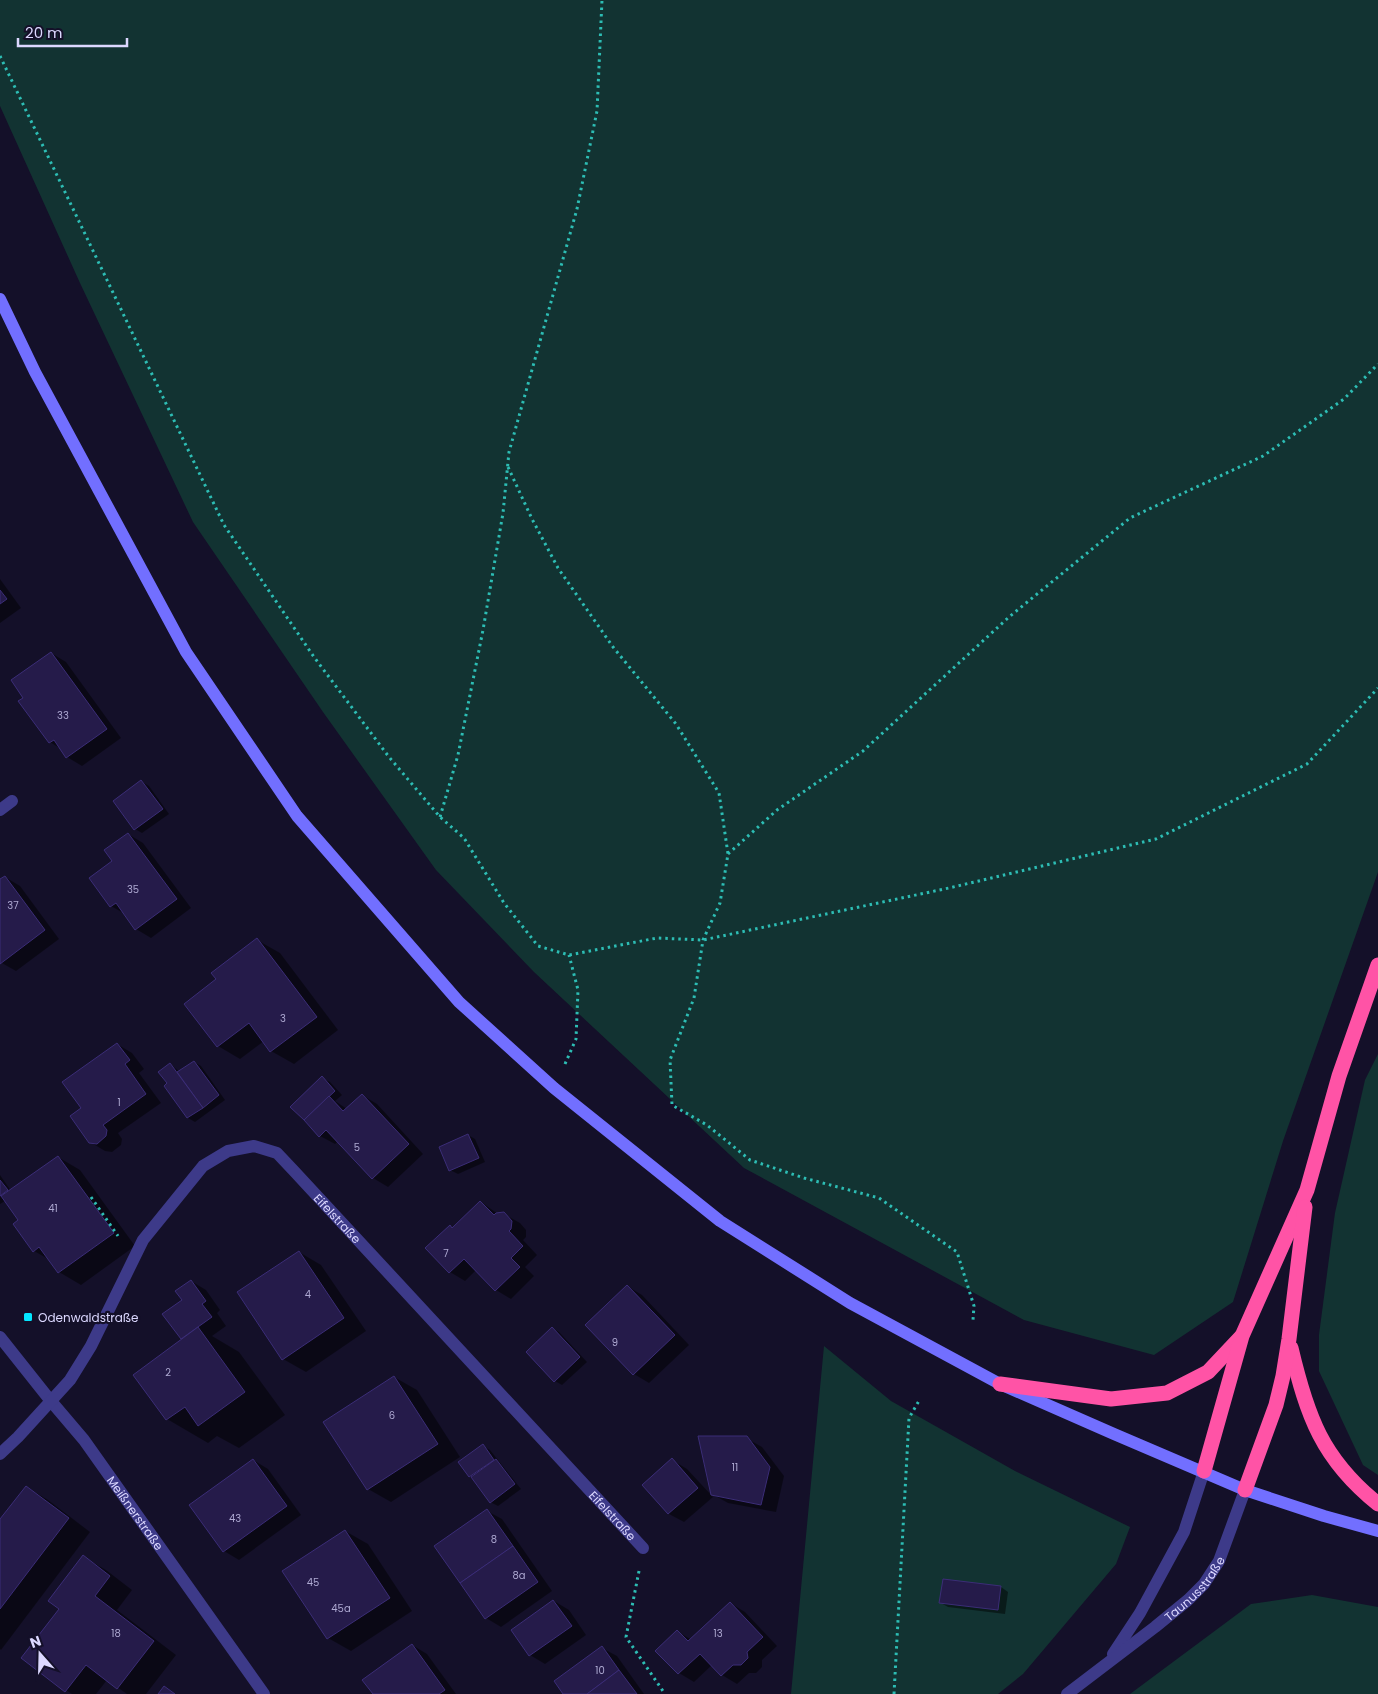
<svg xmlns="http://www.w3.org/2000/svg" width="1378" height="1694" font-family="Poppins,sans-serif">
	<rect width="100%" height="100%" fill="#141029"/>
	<g fill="#123332">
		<polygon points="0,0 1378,0 1378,872 1283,1141 1233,1302 1154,1355 1024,1320 744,1168 534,972 436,870 323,712 193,522 80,283 0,106"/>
		<polygon points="1378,1054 1378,1475 1363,1465 1319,1371 1319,1335 1335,1213 1365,1080"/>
		<polygon points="824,1346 891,1401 1015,1471 1130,1527 1116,1564 1023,1674 998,1694 791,1694"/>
		<polygon points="1312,1595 1378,1607 1378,1694 1130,1694 1251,1604"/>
	</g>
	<g fill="#0007">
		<polygon points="0,579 21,608 0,623"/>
		<polygon points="51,653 66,662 121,738 82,766 67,757 61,749 50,742 25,699"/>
		<polygon points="142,782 149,786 169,814 142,833 135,829"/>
		<polygon points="128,834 143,843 191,908 151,938 136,929 125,914 111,906 114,861"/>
		<polygon points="5,877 20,886 59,939 16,971 0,962 0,881"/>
		<polygon points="257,940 280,953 338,1030 294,1064 271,1051 264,1041 240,1059 218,1046 218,980"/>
		<polygon points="117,1044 132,1053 144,1069 139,1073 161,1103 118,1133 122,1139 121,1145 112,1152 105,1151 90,1142 83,1109"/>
		<polygon points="194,1062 201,1066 225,1100 195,1122 188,1118 165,1086 168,1084 170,1064 180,1072"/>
		<polygon points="322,1078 330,1082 342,1095 335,1101 347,1109 362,1095 377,1104 423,1154 388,1187 373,1178 338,1141 335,1144 320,1136"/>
		<polygon points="468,1135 475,1139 485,1162 458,1174 450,1170"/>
		<polygon points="58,1157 80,1170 135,1246 81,1285 59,1272 50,1260 34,1251 20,1221 5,1201 0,1204 0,1175 11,1191"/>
		<polygon points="481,1202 498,1214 504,1214 520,1223 526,1230 526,1237 523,1240 537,1255 525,1267 534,1276 511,1299 496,1290 476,1270 465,1281 450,1272 450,1227 453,1229"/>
		<polygon points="299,1252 321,1265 366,1331 306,1372 283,1359"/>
		<polygon points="191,1281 206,1290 220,1310 217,1313 226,1326 212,1336 239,1352 285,1415 239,1448 217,1436 208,1443 167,1419 135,1375 184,1339 182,1338 183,1301"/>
		<polygon points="627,1286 642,1295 689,1345 649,1383 634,1374"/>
		<polygon points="552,1328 559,1332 587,1362 562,1385 555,1381"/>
		<polygon points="394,1377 417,1390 460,1457 391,1502 368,1489"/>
		<polygon points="746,1438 762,1447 784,1476 776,1512 728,1503 712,1494"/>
		<polygon points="483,1446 490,1450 521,1489 498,1506 490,1502 460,1462"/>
		<polygon points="253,1460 268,1469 301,1515 239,1560 224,1551"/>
		<polygon points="672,1460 687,1469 713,1497 684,1522 669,1514 644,1485"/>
		<polygon points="26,1487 48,1500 90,1532 1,1650 0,1649 0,1521"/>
		<polygon points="487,1511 502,1519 552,1591 501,1627 486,1618"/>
		<polygon points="345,1531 368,1544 412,1611 351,1651 328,1638 284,1571"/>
		<polygon points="83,1557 106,1570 132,1590 117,1610 176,1655 146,1694 127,1694 107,1680 96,1694 72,1694 66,1690"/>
		<polygon points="1001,1587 1008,1592 1005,1614 948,1607 941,1603"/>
		<polygon points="554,1601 569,1610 586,1635 545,1664 530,1655"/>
		<polygon points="730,1603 745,1612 777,1646 762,1660 762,1667 756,1673 749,1673 737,1684 722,1675 712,1665 694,1682 679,1673 678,1632 692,1640"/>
		<polygon points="412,1645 427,1654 456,1694 374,1694"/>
		<polygon points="602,1648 617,1656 644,1694 565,1694"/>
	</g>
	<g fill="#251b4a" stroke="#3b2d77">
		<polygon points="0,590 7,599 0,604"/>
		<polygon points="51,652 107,729 66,758 54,740 49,743 18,701 23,698 11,680"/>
		<polygon points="141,780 163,809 134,830 113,801"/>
		<polygon points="128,833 177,899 135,930 116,903 110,907 89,878 112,861 104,850"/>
		<polygon points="5,876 45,930 0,964 0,879"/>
		<polygon points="257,938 317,1017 270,1052 249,1023 217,1047 184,1004 216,979 211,973"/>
		<polygon points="117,1043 130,1060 125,1064 146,1094 103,1125 107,1130 106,1136 97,1144 89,1143 70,1116 81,1108 62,1082"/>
		<polygon points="194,1061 219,1095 203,1108 177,1072"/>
		<polygon points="170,1063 203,1108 187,1118 164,1086 167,1083 158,1072"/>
		<polygon points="322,1076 335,1091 304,1120 290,1107"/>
		<polygon points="362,1094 409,1144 372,1179 326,1130 319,1137 304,1120 329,1096 343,1111"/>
		<polygon points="468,1134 479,1158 449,1171 439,1147"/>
		<polygon points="58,1156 114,1233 58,1273 39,1247 33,1252 13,1224 18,1220 1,1196"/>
		<polygon points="0,1180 8,1190 0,1196"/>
		<polygon points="480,1201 494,1215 496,1213 504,1212 512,1221 511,1229 509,1231 523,1246 511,1258 520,1267 495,1291 464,1259 449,1273 425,1248 450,1225 452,1228"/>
		<polygon points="299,1251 344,1318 282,1360 237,1292"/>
		<polygon points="191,1280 206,1301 202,1304 212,1317 181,1339 162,1314 182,1300 175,1291"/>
		<polygon points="627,1285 675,1335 633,1375 585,1325"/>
		<polygon points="198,1327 245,1392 198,1426 185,1407 166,1420 133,1375"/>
		<polygon points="552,1327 580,1357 554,1382 526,1352"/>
		<polygon points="394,1376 438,1444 367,1490 323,1422"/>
		<polygon points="698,1436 747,1436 770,1467 761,1505 711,1495"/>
		<polygon points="483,1444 494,1460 469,1477 458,1462"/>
		<polygon points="672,1458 698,1488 668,1514 642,1485"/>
		<polygon points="253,1459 287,1506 223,1552 189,1505"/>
		<polygon points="496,1459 515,1484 490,1503 471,1477"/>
		<polygon points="26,1486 69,1518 0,1609 0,1519"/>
		<polygon points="487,1509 513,1546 460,1583 434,1546"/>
		<polygon points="345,1530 390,1598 327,1639 282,1571"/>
		<polygon points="513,1546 538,1582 485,1619 460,1583"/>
		<polygon points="83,1555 110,1576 95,1596 154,1641 117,1689 86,1665 65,1692 21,1658 59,1609 48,1601"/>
		<polygon points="943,1579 1001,1586 998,1610 939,1603"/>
		<polygon points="553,1600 572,1626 529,1656 511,1630"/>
		<polygon points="730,1602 763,1637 747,1652 748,1658 741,1665 733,1665 721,1676 700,1654 678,1674 655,1651 677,1630 688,1641"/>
		<polygon points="412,1644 445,1690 439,1694 373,1694 362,1680"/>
		<polygon points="602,1646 619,1670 587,1694 563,1694 554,1681"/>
		<polygon points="619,1670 637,1694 587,1694"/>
		<polygon points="164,1686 175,1694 158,1694"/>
	</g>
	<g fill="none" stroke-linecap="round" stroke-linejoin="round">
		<g stroke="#2dbdb4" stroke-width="3" stroke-dasharray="2.5 4" stroke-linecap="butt">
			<polyline points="0,56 224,525 314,657 389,757 440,817 464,838 504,903 538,946 569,955 657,938 703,940 949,888 1156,839 1307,764 1378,688"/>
			<polyline points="508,467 532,519 558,568 613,647 676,724 719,793 728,854 720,903 703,940 694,998 670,1060 672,1105 707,1125 750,1160 804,1178 879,1198 957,1252 974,1306 973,1320"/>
			<polyline points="440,817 458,755 483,630 503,513 509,452 577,209 597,111 602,0"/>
			<polyline points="728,854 777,810 863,751 1009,617 1130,518 1263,456 1344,399 1378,364"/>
			<polyline points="565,1064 576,1039 578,990 569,955"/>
			<polyline points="91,1197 118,1236"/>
			<polyline points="639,1571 626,1637 665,1694"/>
			<polyline points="894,1694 909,1418 920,1399"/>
		</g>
		<g stroke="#3d3a89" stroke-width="12">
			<polyline points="0,810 12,801"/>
			<path id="s1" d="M0,1337L50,1400L84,1440L264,1694"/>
			<path id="s2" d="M0,1454L18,1437L70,1380L91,1346L143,1240L203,1166L228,1151L254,1146L277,1153L294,1171L643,1548"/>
			<polyline points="1113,1654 1140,1613 1184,1532 1204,1471"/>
			<path id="s3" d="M1067,1694L1155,1627L1188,1600L1204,1584L1219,1561L1245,1490"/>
		</g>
		<polyline stroke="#726fff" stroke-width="12" points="0,299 35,372 186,652 297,816 459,1002 554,1088 720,1221 850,1303 1000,1384 1114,1434 1245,1490 1324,1516 1378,1531"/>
		<g stroke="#ff53a6" stroke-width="15">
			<path d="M1291,1348C1307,1416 1322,1459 1378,1504"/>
			<polyline points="1000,1384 1111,1399 1167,1393 1208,1372 1241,1337"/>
			<polyline points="1204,1471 1242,1336 1307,1190 1339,1076 1378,965"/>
			<polyline points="1245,1490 1276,1405 1283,1376 1289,1339 1305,1207"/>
		</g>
	</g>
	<rect fill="#04e6ff" stroke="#141029" stroke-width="2" x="23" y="1312" width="10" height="10" rx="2.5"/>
	<g text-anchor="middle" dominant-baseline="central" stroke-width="4.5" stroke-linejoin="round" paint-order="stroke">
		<g font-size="10" fill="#aea9d2">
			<text x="63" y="715">33</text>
			<text x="133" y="889">35</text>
			<text x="13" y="905">37</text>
			<text x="283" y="1018">3</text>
			<text x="119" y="1102">1</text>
			<text x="357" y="1147">5</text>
			<text x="53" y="1208">41</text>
			<text x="446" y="1253">7</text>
			<text x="308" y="1294">4</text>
			<text x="615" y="1342">9</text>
			<text x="168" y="1372">2</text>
			<text x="392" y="1415">6</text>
			<text x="735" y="1467">11</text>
			<text x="235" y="1518">43</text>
			<text x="494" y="1539">8</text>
			<text x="519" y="1575">8a</text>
			<text x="313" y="1582">45</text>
			<text x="341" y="1608">45a</text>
			<text x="116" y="1633">18</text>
			<text x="718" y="1633">13</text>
			<text x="600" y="1670">10</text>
		</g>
		<g font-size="12" fill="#dcd8ff" stroke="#141029">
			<text stroke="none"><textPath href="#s2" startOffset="524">Eifelstraße</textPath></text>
			<text stroke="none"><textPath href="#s1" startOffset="222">Meißnerstraße</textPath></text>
			<text stroke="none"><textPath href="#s2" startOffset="929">Eifelstraße</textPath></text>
			<text stroke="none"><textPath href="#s3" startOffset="166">Taunusstraße</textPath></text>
		</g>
		<g font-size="12" fill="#dcd8ff" stroke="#141029" text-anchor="start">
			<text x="38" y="1317">Odenwaldstraße</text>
		</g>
	</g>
	<g transform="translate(40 1654) rotate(340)" stroke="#141029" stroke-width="4" paint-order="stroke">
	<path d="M0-4L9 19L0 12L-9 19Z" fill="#dcd8ff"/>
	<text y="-8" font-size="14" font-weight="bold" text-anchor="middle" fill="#dcd8ff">N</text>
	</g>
	<path d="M18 38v8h109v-8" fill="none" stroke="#dcd8ff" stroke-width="2.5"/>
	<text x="25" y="38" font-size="15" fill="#dcd8ff" stroke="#141029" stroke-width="4" paint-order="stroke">20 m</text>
</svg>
